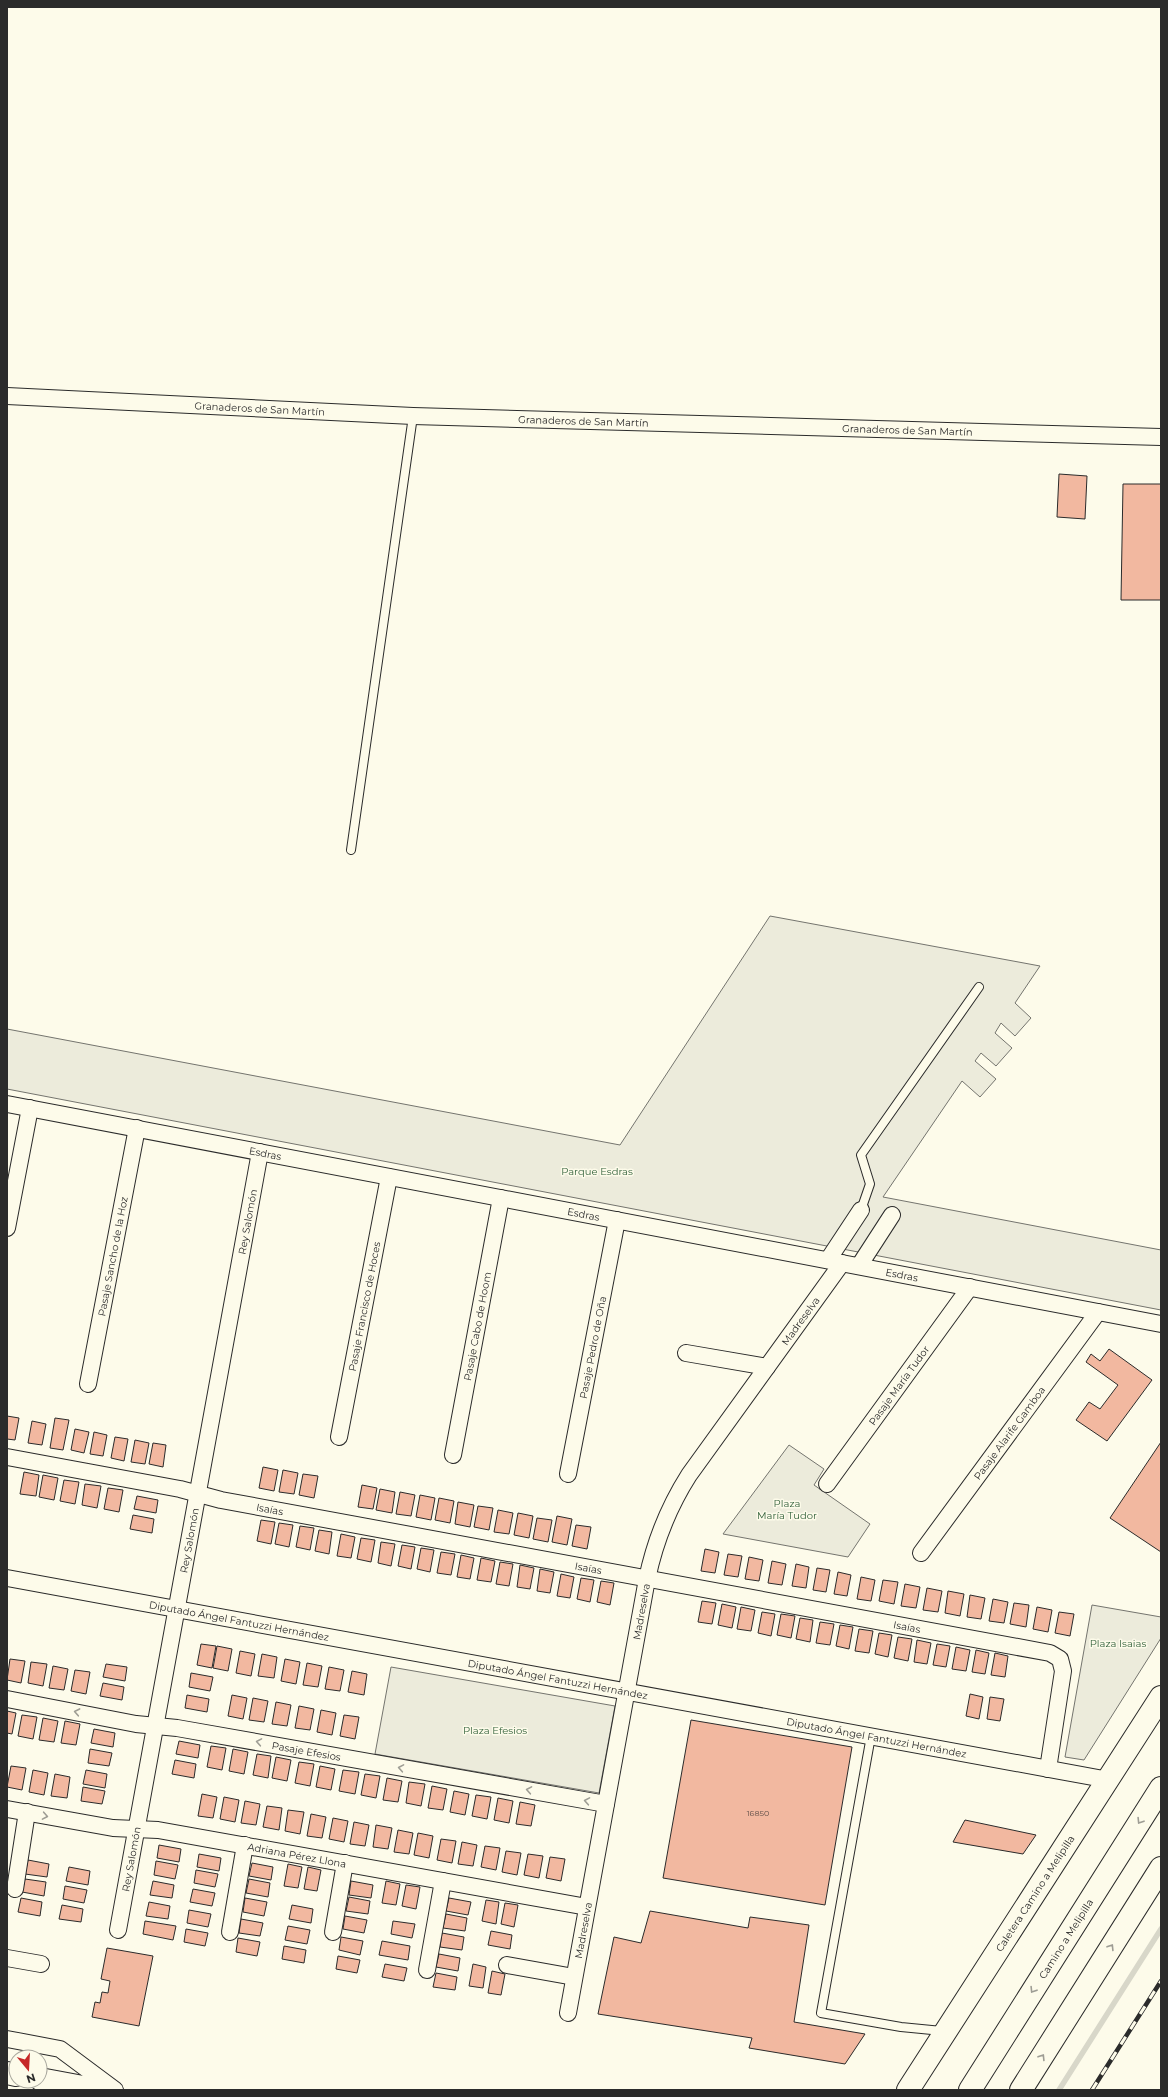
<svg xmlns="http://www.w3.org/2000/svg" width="1168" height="2097" font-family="Montserrat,sans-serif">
	<rect width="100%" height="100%" fill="#fdfbea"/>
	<g fill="#ecebdb" stroke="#74746e">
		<polygon points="770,916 1040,966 1015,1003 1031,1018 1015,1036 1001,1023 995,1033 1012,1048 996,1066 981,1053 975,1061 996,1079 980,1097 962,1081 883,1197 1161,1250 1161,1310 7,1089 7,1029 620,1145"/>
		<polygon points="789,1445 824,1469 814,1485 870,1524 848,1557 723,1534"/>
		<polygon points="1092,1605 1161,1617 1161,1638 1084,1760 1065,1757"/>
		<polygon points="391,1667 615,1706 599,1793 375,1754"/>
	</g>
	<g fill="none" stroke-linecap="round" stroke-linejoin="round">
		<polyline stroke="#d8d7c9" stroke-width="5.5" points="1059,2090 1161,1929"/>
	</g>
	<g fill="#f2b8a0" stroke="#2b2b2b">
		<polygon points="1059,474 1087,476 1085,519 1057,517"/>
		<polygon points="1123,484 1161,484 1161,600 1121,600"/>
		<polygon points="1109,1349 1152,1380 1107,1441 1076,1420 1089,1402 1100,1409 1118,1385 1086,1362 1091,1354 1100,1361"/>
		<polygon points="7,1416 19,1418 15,1440 7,1439"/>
		<polygon points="55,1418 69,1420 63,1450 50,1448"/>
		<polygon points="32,1421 46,1424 42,1445 28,1443"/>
		<polygon points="75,1429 89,1432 84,1453 71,1450"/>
		<polygon points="94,1432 107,1435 103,1456 90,1454"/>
		<polygon points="115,1437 128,1439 124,1461 111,1458"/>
		<polygon points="135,1440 149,1443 145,1464 131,1462"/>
		<polygon points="1161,1442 1161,1552 1110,1518"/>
		<polygon points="153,1443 166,1445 163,1467 149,1464"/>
		<polygon points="263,1467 278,1470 274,1491 259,1488"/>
		<polygon points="283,1470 298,1473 294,1494 279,1492"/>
		<polygon points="24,1472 39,1475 36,1496 20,1494"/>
		<polygon points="303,1474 318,1476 314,1498 299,1495"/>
		<polygon points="43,1475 58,1478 54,1500 39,1497"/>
		<polygon points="64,1480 79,1482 75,1504 60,1501"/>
		<polygon points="85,1484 101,1486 97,1508 82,1505"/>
		<polygon points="362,1485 377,1488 373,1509 358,1507"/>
		<polygon points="108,1488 123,1490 119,1512 104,1509"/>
		<polygon points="380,1489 395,1492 392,1513 376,1510"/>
		<polygon points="400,1492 415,1495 411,1516 396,1514"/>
		<polygon points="420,1495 435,1498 431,1520 416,1517"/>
		<polygon points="137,1496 158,1500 156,1513 134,1509"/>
		<polygon points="439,1498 454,1501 450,1523 435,1520"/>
		<polygon points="458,1502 474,1505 470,1527 455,1524"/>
		<polygon points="478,1506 493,1508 489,1530 474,1527"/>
		<polygon points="498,1510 513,1513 509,1534 494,1532"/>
		<polygon points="518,1513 533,1516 529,1538 514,1535"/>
		<polygon points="133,1515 154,1519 152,1533 130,1529"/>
		<polygon points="557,1516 572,1519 567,1545 552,1542"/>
		<polygon points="537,1518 552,1520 548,1542 533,1539"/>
		<polygon points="261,1520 275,1522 271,1544 257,1541"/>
		<polygon points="279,1523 293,1525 289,1547 275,1544"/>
		<polygon points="576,1525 591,1527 587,1549 572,1546"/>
		<polygon points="300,1526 314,1528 310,1550 296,1547"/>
		<polygon points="319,1530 332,1532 329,1554 315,1551"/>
		<polygon points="341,1534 355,1537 351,1558 337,1556"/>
		<polygon points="361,1538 375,1540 371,1562 357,1559"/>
		<polygon points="381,1542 395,1544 391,1566 378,1563"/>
		<polygon points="402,1545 415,1547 411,1569 398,1566"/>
		<polygon points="421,1548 434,1550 430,1572 417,1569"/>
		<polygon points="705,1549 719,1552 715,1573 701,1571"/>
		<polygon points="441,1552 455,1554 451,1575 437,1573"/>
		<polygon points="728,1554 742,1556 738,1577 724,1575"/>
		<polygon points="461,1555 474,1558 470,1579 457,1577"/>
		<polygon points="749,1557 763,1560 759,1581 745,1579"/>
		<polygon points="481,1558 495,1561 491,1582 477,1580"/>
		<polygon points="772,1561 786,1564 782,1585 768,1583"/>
		<polygon points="500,1562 513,1564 509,1586 496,1584"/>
		<polygon points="796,1564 809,1567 806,1588 792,1586"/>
		<polygon points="520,1565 534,1568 530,1589 517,1587"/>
		<polygon points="817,1568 830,1570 826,1592 813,1590"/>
		<polygon points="540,1569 554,1572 550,1593 537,1591"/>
		<polygon points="838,1572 851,1575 847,1596 834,1594"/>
		<polygon points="561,1574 574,1577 570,1598 557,1596"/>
		<polygon points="861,1577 875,1580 871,1601 857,1599"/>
		<polygon points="581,1578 594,1580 590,1602 577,1599"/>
		<polygon points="883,1580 898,1582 894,1604 879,1601"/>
		<polygon points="601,1581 614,1583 610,1605 597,1602"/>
		<polygon points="905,1584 920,1587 916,1608 901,1606"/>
		<polygon points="927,1588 942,1591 938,1612 923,1610"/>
		<polygon points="948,1591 964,1594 960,1616 945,1613"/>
		<polygon points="970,1595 985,1598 981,1619 967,1617"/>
		<polygon points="993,1599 1008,1602 1004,1623 989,1621"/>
		<polygon points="702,1601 716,1603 712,1624 698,1622"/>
		<polygon points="1014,1603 1029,1605 1026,1627 1010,1624"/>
		<polygon points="722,1604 736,1607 732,1628 718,1625"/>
		<polygon points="741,1607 755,1610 751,1631 737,1629"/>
		<polygon points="1037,1607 1052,1610 1048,1632 1033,1629"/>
		<polygon points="762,1612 775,1614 771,1636 758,1633"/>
		<polygon points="1059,1612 1074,1614 1070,1636 1055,1633"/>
		<polygon points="781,1614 795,1616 791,1638 777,1635"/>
		<polygon points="800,1618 813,1620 810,1642 796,1639"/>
		<polygon points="820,1622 834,1624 830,1645 816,1643"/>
		<polygon points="840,1625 853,1627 849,1649 836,1646"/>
		<polygon points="859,1629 873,1631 869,1653 855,1651"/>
		<polygon points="879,1633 892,1635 888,1657 875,1654"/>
		<polygon points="898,1637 912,1639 908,1661 894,1658"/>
		<polygon points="917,1640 931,1643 927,1664 914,1662"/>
		<polygon points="201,1644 216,1646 212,1668 197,1665"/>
		<polygon points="937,1644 950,1646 946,1667 933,1665"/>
		<polygon points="217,1646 232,1649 228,1671 213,1668"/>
		<polygon points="956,1647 970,1650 966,1671 952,1669"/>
		<polygon points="976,1650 989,1653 985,1674 972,1672"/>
		<polygon points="240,1651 255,1654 251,1676 236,1673"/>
		<polygon points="995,1653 1008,1656 1005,1677 991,1675"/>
		<polygon points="262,1654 277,1657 274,1678 258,1676"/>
		<polygon points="10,1659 25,1661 21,1683 7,1680"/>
		<polygon points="285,1659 300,1662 296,1684 281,1681"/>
		<polygon points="31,1662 47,1664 43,1686 28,1683"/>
		<polygon points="307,1663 322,1666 318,1687 303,1685"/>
		<polygon points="106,1664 127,1667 125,1681 103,1677"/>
		<polygon points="53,1666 68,1669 64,1690 49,1688"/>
		<polygon points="329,1667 344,1670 340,1691 325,1689"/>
		<polygon points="75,1670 90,1672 86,1694 71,1691"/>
		<polygon points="352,1671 367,1674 364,1695 348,1692"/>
		<polygon points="191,1673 213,1677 210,1691 189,1687"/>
		<polygon points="103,1683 124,1687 122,1700 100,1696"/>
		<polygon points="970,1694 983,1697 979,1719 966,1716"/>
		<polygon points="187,1695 209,1699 207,1712 185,1708"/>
		<polygon points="232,1695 247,1698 243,1719 228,1716"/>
		<polygon points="990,1697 1004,1699 1000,1721 987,1719"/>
		<polygon points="253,1698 268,1701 264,1722 249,1720"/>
		<polygon points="276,1702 291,1705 287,1726 272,1724"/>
		<polygon points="299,1706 314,1709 310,1730 295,1728"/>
		<polygon points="321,1710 336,1713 332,1735 317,1732"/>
		<polygon points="7,1711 16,1713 12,1734 7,1733"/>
		<polygon points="22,1715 37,1717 33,1739 18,1736"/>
		<polygon points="344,1715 359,1717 355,1739 340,1736"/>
		<polygon points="43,1718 58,1721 54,1742 39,1740"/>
		<polygon points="691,1720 852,1747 825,1905 663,1878"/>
		<polygon points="65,1721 80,1724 76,1745 61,1743"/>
		<polygon points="94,1729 115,1733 113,1747 91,1743"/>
		<polygon points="179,1741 200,1745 198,1758 176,1754"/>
		<polygon points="211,1746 226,1748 222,1770 207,1767"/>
		<polygon points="90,1749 112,1753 109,1766 88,1763"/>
		<polygon points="233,1749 248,1752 244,1774 229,1771"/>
		<polygon points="257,1754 271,1756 268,1778 253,1775"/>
		<polygon points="276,1757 291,1760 287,1781 272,1778"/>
		<polygon points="175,1760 196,1764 194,1778 172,1774"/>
		<polygon points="299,1762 314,1764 310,1786 295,1783"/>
		<polygon points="11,1766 26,1768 22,1790 7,1787"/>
		<polygon points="320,1766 335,1769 331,1790 316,1787"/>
		<polygon points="33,1770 48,1773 44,1795 29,1792"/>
		<polygon points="86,1770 107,1774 105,1788 83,1784"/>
		<polygon points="343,1770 359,1772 355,1794 339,1791"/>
		<polygon points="55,1774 70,1777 67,1798 51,1796"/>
		<polygon points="365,1774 380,1776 376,1798 361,1795"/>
		<polygon points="387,1778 402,1781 398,1802 383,1800"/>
		<polygon points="409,1782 425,1784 421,1806 406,1803"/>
		<polygon points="432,1786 447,1789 443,1810 428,1808"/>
		<polygon points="83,1787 105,1791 102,1804 81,1801"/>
		<polygon points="454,1791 469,1794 465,1815 450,1812"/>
		<polygon points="202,1794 217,1797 213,1818 198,1816"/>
		<polygon points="476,1795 491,1797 487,1819 472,1816"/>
		<polygon points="224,1797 239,1800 235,1822 220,1819"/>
		<polygon points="498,1798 513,1801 509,1823 494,1820"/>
		<polygon points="245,1801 260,1804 256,1825 241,1823"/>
		<polygon points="520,1802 535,1805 531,1826 516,1824"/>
		<polygon points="267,1806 282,1808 279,1830 263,1827"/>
		<polygon points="288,1810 304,1812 300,1834 285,1831"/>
		<polygon points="311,1814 326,1817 322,1838 307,1836"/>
		<polygon points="333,1818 348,1821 344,1842 329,1839"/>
		<polygon points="965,1820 1036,1835 1023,1854 953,1842"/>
		<polygon points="354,1822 369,1825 365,1846 350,1844"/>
		<polygon points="376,1825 392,1828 388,1849 373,1847"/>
		<polygon points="398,1830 413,1833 409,1854 394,1852"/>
		<polygon points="418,1833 433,1836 429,1858 414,1855"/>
		<polygon points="441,1839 456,1841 452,1863 437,1860"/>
		<polygon points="462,1842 477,1845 473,1866 458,1864"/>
		<polygon points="159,1845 181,1849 179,1862 157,1858"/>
		<polygon points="485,1846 500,1848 496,1870 481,1867"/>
		<polygon points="506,1851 521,1853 517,1875 502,1872"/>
		<polygon points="199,1854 221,1858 219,1871 197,1867"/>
		<polygon points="528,1854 543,1856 539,1878 524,1875"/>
		<polygon points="550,1857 565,1859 561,1881 546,1878"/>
		<polygon points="28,1860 49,1864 47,1877 25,1874"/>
		<polygon points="156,1861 178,1865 175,1879 154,1875"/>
		<polygon points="252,1863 273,1867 271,1880 249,1876"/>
		<polygon points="288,1864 302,1867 298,1888 284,1886"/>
		<polygon points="69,1867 90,1871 88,1885 66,1881"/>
		<polygon points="308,1867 321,1870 317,1891 304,1889"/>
		<polygon points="196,1870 218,1874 215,1887 194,1883"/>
		<polygon points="25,1879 46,1882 44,1896 22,1892"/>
		<polygon points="249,1879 270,1883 268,1897 246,1893"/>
		<polygon points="153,1881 174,1885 172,1898 150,1895"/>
		<polygon points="351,1881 373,1885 371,1898 349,1895"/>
		<polygon points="386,1881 400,1884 396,1905 382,1903"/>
		<polygon points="406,1885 420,1887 416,1909 402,1906"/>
		<polygon points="65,1886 87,1890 84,1903 63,1899"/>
		<polygon points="193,1889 215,1893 212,1906 190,1902"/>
		<polygon points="349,1897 370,1901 368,1914 346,1911"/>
		<polygon points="21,1898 42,1902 40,1916 18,1912"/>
		<polygon points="245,1898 267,1902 264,1916 243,1912"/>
		<polygon points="449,1898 471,1902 468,1915 446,1911"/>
		<polygon points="486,1900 499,1902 496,1924 482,1921"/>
		<polygon points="149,1902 170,1906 168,1919 146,1916"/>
		<polygon points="505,1903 518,1905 514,1927 501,1924"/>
		<polygon points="62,1905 83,1909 81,1922 59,1919"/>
		<polygon points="292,1905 313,1909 311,1923 289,1919"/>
		<polygon points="189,1910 211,1914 208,1927 187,1923"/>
		<polygon points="650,1911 748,1928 750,1917 809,1925 794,2022 865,2034 845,2064 749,2048 752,2038 598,2014 614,1937 641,1943"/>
		<polygon points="446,1914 467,1918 465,1931 443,1928"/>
		<polygon points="345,1916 367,1920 364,1933 343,1929"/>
		<polygon points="241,1919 263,1923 260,1936 239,1933"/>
		<polygon points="145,1921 176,1926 173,1940 143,1934"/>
		<polygon points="393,1921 415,1924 412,1938 391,1934"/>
		<polygon points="288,1926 310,1930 307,1944 285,1940"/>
		<polygon points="186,1929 208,1933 205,1946 184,1942"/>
		<polygon points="491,1931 512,1935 510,1949 488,1945"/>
		<polygon points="442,1933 464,1937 462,1950 440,1947"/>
		<polygon points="341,1937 363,1941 360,1955 339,1950"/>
		<polygon points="238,1938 260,1942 257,1956 236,1952"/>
		<polygon points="382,1941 410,1946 408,1960 379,1955"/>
		<polygon points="284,1946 306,1950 304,1963 282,1959"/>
		<polygon points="107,1948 153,1956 139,2026 92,2017 95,2002 100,2003 102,1992 108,1993 110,1981 101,1979"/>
		<polygon points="439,1954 460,1958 458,1971 436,1967"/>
		<polygon points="338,1956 360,1960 357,1973 336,1969"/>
		<polygon points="385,1964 407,1968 404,1981 382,1977"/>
		<polygon points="473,1964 486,1967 483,1988 469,1986"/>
		<polygon points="492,1971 505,1974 501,1995 488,1993"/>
		<polygon points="436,1973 457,1977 455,1990 433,1987"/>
	</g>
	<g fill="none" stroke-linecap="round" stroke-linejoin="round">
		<g stroke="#2b2b2b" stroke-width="10">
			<g id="lane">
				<polyline points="351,850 413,416"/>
				<polyline points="861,1210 870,1184 861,1155 979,987"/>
				<polyline points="871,1736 821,2013 901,2027 942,2031"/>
			</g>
		</g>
		<g stroke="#2b2b2b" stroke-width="18">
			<g id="street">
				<path id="s1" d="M7,396L413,416L1161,437"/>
				<path id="s2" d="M7,1104L1161,1324"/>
				<polyline points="7,1228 30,1108"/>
				<polyline points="828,1260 861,1210"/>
				<polyline points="859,1266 892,1215"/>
				<polyline points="686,1353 767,1367"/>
				<path id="s3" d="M88,1384L137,1128"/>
				<path id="s4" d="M339,1437L389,1177"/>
				<path id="s5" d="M453,1455L501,1198"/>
				<path id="s6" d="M7,1457L180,1489L221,1500L1050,1653L1060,1659L1063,1671L1048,1769"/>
				<path id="s7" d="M568,1474L617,1220"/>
				<path id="s8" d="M827,1484L970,1287"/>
				<path id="s9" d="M921,1553L1098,1312"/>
				<path id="s10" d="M7,1578L1109,1780"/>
				<path id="s11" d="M7,1699L136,1724L177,1728L606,1804"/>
				<path id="s12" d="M7,1809L113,1828L158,1830L587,1907"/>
				<polyline points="15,1889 27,1812"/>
				<path id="s13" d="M118,1930L260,1152"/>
				<polyline points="230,1932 245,1845"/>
				<polyline points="333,1932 345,1863"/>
				<polyline points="7,1958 41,1964"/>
				<polyline points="507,1965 574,1977"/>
				<polyline points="427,1970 443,1881"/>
				<path id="s14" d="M568,2013L647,1579C655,1541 668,1508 689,1475L842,1263"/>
				<polyline points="7,2039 60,2049 115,2090"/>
			</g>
		</g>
		<g stroke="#2b2b2b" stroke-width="24">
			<g id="secondary">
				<polyline points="7,2073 16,2075"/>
				<polyline points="40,2079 99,2090"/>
				<path id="s15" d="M908,2090L1161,1697"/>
			</g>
		</g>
		<g stroke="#2b2b2b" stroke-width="24">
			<g id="primary">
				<path id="s16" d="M970,2090L1161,1788"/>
				<polyline points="1021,2090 1161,1868"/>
			</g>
		</g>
		<use href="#lane" stroke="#fdfbea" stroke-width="8"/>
		<use href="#street" stroke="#fdfbea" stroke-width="16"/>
		<use href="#secondary" stroke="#fdfbea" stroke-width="22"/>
		<use href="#primary" stroke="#fdfbea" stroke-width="22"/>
		<g stroke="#2b2b2b" stroke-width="4.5">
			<polyline id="rail" points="1092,2090 1161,1981"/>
		</g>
		<use href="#rail" stroke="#fdfbea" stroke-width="3" stroke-dasharray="9" stroke-linecap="butt"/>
	</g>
	<defs><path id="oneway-chevron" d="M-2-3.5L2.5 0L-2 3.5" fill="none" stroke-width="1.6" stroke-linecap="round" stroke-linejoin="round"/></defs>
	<g stroke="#9e9d94">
		<use href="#oneway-chevron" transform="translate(77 1712) rotate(-169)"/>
		<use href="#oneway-chevron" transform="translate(259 1742) rotate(-170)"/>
		<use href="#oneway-chevron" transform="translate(401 1768) rotate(-170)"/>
		<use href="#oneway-chevron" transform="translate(529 1790) rotate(-170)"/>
		<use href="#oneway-chevron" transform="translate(587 1801) rotate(-170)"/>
		<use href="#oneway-chevron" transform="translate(45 1816) rotate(10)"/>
		<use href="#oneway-chevron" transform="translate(1140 1821) rotate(122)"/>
		<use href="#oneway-chevron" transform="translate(1111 1947) rotate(-58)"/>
		<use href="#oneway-chevron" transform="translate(1033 1990) rotate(122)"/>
		<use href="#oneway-chevron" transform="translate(1042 2057) rotate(-58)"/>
	</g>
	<g text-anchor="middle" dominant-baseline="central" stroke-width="3" stroke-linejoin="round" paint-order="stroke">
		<g font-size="8" fill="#5d4e48">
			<text x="758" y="1813">16850</text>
		</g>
		<g font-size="10" fill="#2b2b2b" stroke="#fdfbea">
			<text stroke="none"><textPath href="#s1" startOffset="253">Granaderos de San Martín</textPath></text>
			<text stroke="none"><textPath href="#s1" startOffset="577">Granaderos de San Martín</textPath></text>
			<text stroke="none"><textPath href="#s1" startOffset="901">Granaderos de San Martín</textPath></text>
			<text stroke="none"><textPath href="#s2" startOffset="263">Esdras</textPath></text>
			<text stroke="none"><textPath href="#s2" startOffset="587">Esdras</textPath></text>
			<text stroke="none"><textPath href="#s13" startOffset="720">Rey Salomón</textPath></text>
			<text stroke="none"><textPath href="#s3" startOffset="130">Pasaje Sancho de la Hoz</textPath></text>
			<text stroke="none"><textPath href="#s2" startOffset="911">Esdras</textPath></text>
			<text stroke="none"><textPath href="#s4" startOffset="133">Pasaje Francisco de Hoces</textPath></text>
			<text stroke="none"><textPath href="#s14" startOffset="744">Madreselva</textPath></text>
			<text stroke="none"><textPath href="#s5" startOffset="131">Pasaje Cabo de Hoom</textPath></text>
			<text stroke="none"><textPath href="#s7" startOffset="129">Pasaje Pedro de Oña</textPath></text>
			<text stroke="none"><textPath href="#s8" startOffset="122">Pasaje María Tudor</textPath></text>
			<text stroke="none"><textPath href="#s9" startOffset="149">Pasaje Alarife Gamboa</textPath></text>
			<text stroke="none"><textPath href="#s6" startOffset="268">Isaías</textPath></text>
			<text stroke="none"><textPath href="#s13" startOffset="396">Rey Salomón</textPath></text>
			<text stroke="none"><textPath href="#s6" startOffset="592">Isaías</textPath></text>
			<text stroke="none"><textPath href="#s14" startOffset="408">Madreselva</textPath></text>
			<text stroke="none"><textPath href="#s10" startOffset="236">Diputado Ángel Fantuzzi Hernández</textPath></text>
			<text stroke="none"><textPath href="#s6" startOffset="916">Isaías</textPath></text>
			<text stroke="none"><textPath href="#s10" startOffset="560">Diputado Ángel Fantuzzi Hernández</textPath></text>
			<text stroke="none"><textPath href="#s10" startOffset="884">Diputado Ángel Fantuzzi Hernández</textPath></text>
			<text stroke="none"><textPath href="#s11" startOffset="304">Pasaje Efesios</textPath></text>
			<text stroke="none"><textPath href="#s12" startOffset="294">Adriana Pérez Llona</textPath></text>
			<text stroke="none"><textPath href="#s13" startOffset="72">Rey Salomón</textPath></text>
			<text stroke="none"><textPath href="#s15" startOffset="234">Caletera Camino a Melipilla</textPath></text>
			<text stroke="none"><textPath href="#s14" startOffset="84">Madreselva</textPath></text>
			<text stroke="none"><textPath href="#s16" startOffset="179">Camino a Melipilla</textPath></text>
		</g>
		<g font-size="10" fill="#34623c" stroke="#fdfbea">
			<text x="597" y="1171">Parque Esdras</text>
			<text x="787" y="1503">Plaza<tspan x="787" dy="12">María Tudor</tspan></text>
			<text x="1118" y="1643">Plaza Isaias</text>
			<text x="495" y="1730">Plaza Efesios</text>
		</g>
	</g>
	<rect width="1168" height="2097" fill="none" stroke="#2b2b2b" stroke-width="16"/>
	<g transform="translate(28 2069) rotate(162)"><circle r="19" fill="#fdfbea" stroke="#a9a89e"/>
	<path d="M0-3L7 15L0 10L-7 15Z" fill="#c62828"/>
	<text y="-6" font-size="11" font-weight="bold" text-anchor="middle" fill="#2b2b2b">N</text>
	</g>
</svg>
